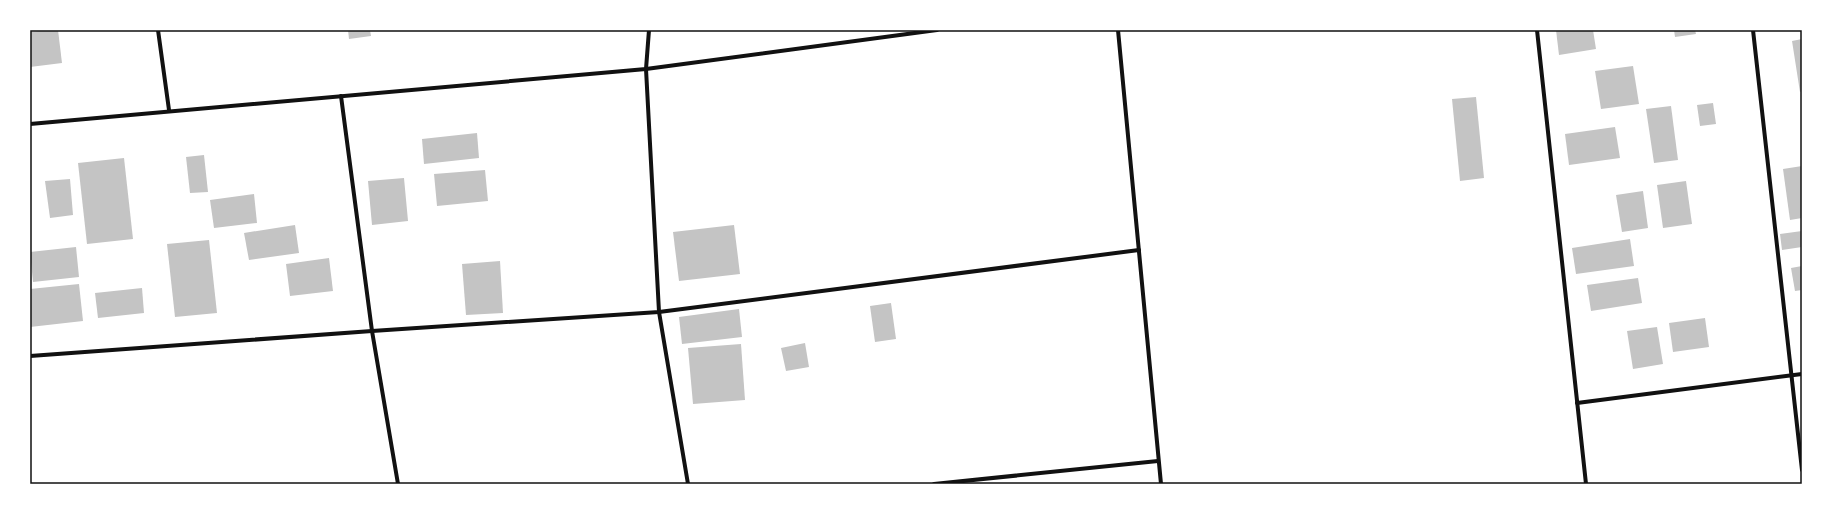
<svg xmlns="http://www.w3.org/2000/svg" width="1832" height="514" font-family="'Open Sans',sans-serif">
	<rect width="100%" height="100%" fill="#fff"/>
	<g fill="#c4c4c4">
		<polygon points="47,30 58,30 62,63 30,67 30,32"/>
		<polygon points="348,30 370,30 371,36 349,39"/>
		<polygon points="1556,30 1593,30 1596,49 1559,55"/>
		<polygon points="1674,30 1695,30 1696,34 1675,37"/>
		<polygon points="1802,39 1802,91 1800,92 1792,41"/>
		<polygon points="1633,66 1639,104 1601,109 1595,71"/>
		<polygon points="1476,97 1484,178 1460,181 1452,99"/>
		<polygon points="1713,103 1716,124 1700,126 1697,105"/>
		<polygon points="1671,106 1678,160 1654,163 1646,109"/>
		<polygon points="1615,127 1620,158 1569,165 1565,134"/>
		<polygon points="477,133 479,158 424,164 422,139"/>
		<polygon points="204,155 208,192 190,193 186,157"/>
		<polygon points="124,158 133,239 87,244 78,163"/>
		<polygon points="1802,166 1802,218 1790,220 1783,169"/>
		<polygon points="485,170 488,201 437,206 434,174"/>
		<polygon points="404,178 408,221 372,225 368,181"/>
		<polygon points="70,179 73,215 50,218 45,181"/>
		<polygon points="1686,181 1692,224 1663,228 1657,185"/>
		<polygon points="1643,191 1648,228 1622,232 1616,195"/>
		<polygon points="254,194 257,223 214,228 210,200"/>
		<polygon points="295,225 299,253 249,260 244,233"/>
		<polygon points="734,225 740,274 679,281 673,232"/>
		<polygon points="1802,231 1802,247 1782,250 1780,234"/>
		<polygon points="1630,239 1634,266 1576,274 1572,248"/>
		<polygon points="209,240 217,313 175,317 167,244"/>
		<polygon points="76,247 79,277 33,282 30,252"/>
		<polygon points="329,258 333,291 290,296 286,264"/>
		<polygon points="500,261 503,313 466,315 462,264"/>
		<polygon points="1802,266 1802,290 1795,291 1791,268"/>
		<polygon points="1638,278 1642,303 1591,311 1587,285"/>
		<polygon points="79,284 83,321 30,327 30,289"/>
		<polygon points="142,288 144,313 98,318 95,293"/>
		<polygon points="891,303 896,339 875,342 870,306"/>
		<polygon points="739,309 742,337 682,344 679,317"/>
		<polygon points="1705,318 1709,347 1673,352 1669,323"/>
		<polygon points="1657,327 1663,364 1633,369 1627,331"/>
		<polygon points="805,343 809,367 786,371 781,348"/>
		<polygon points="741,344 745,400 693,404 688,348"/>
	</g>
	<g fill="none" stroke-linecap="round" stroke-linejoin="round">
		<g stroke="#111" stroke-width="4">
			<polyline points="158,30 169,110"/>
			<polyline points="649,30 646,69 659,312 688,484"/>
			<polyline points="1118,30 1161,484"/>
			<polyline points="1537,30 1586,484"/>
			<polyline points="1753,30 1802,470"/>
			<polyline points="341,96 372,331 398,484"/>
			<polyline points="30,124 646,69 937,30"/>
			<polyline points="30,356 372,331 659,312 1139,250"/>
			<polyline points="1577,403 1802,374"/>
			<polyline points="934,484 1158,461"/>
		</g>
	</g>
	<rect width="1832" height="514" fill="none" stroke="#ffffff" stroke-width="62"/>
	<rect x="31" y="31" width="1770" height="452" fill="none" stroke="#111" stroke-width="1.5"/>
</svg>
